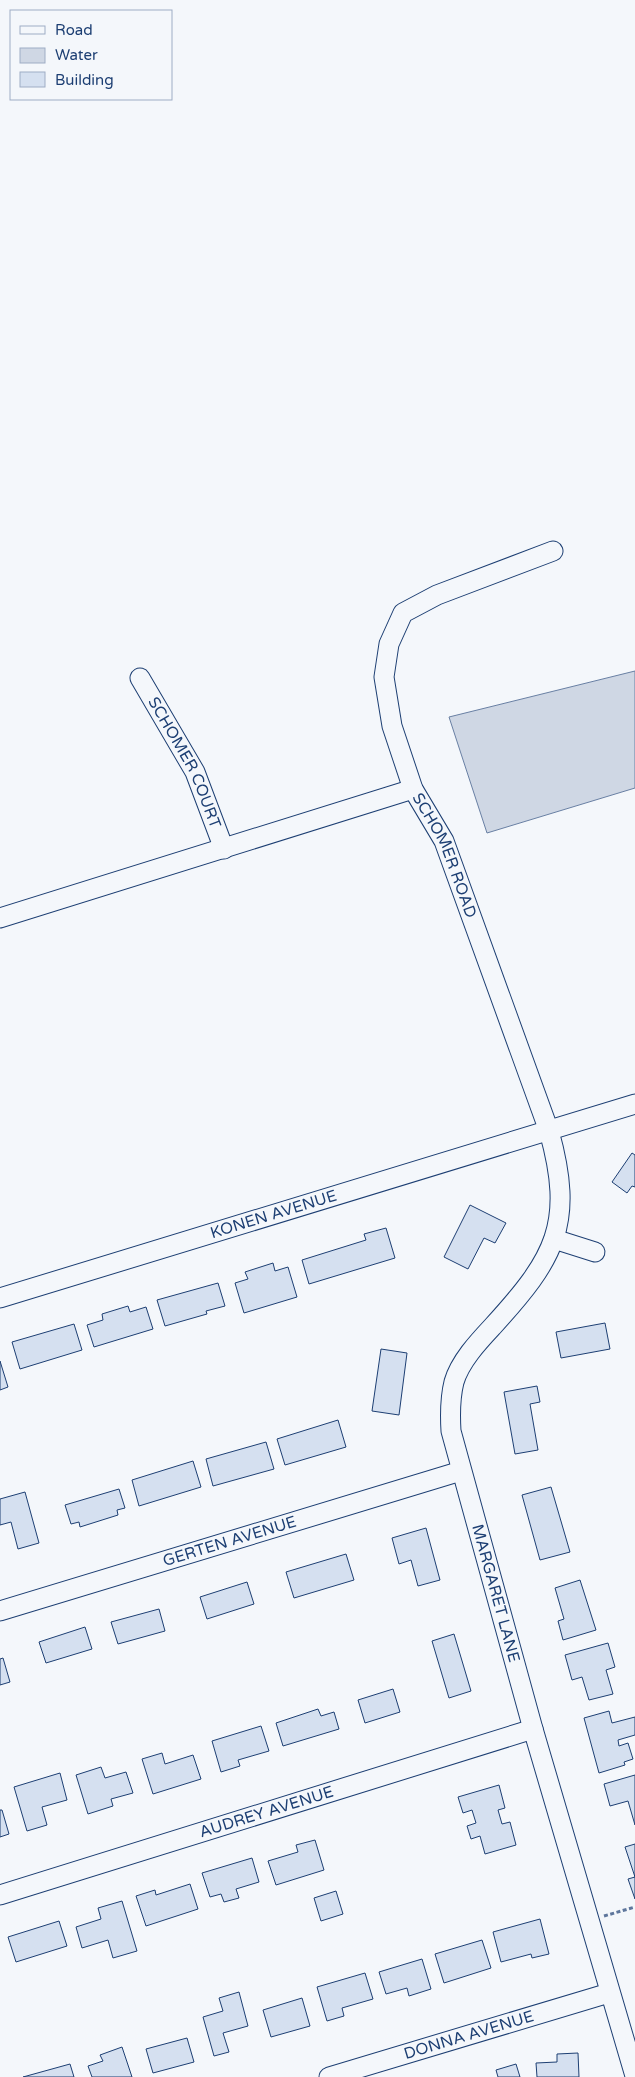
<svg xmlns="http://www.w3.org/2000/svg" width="635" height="2077" font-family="'Varela Round',sans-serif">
	<rect width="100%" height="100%" fill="#f4f7fb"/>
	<polygon fill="#cfd7e4" stroke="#687fa3" points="635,671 635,788 487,833 449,717"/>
	<g fill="#d5e0f0" stroke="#1d3f73">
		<polygon points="632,1153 635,1155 635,1187 632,1186 627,1193 612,1182"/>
		<polygon points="470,1205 506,1223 495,1243 484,1238 468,1269 444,1257"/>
		<polygon points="386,1228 395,1258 309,1284 302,1260 366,1240 364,1234"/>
		<polygon points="273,1263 275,1271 288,1267 297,1297 244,1313 235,1283 248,1279 245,1272"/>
		<polygon points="218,1283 225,1306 206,1311 207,1314 165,1326 157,1300"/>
		<polygon points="128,1306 130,1312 146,1307 153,1329 94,1347 87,1325 103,1320 102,1314"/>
		<polygon points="605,1323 610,1349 561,1358 556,1332"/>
		<polygon points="74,1324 82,1350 20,1369 12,1342"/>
		<polygon points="381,1349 407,1353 399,1415 372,1411"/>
		<polygon points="0,1361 8,1387 0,1390"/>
		<polygon points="537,1386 540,1402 530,1404 538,1450 515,1454 504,1392"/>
		<polygon points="338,1420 346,1447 285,1465 277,1439"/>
		<polygon points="266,1442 274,1469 213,1486 206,1459"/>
		<polygon points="193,1461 201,1487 139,1506 132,1480"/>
		<polygon points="551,1487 570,1552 540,1560 522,1495"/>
		<polygon points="119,1489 125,1508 117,1510 118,1515 80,1527 79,1522 71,1524 65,1505"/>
		<polygon points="25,1492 39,1543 18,1549 11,1522 0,1525 0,1499"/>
		<polygon points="426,1528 440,1580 418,1586 411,1560 399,1564 392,1538"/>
		<polygon points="346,1554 354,1580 294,1598 286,1572"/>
		<polygon points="580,1580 596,1630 563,1640 558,1621 564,1619 555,1588"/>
		<polygon points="247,1582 254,1604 207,1619 200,1597"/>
		<polygon points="159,1609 165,1631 118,1644 111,1622"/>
		<polygon points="85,1627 92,1649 46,1663 39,1642"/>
		<polygon points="454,1634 471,1691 449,1698 432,1641"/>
		<polygon points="608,1643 615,1667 606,1670 613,1694 589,1700 582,1677 572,1680 565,1655"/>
		<polygon points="3,1658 10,1682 0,1685 0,1659"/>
		<polygon points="393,1689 400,1712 365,1723 358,1700"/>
		<polygon points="318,1709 321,1716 334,1712 339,1729 283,1746 276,1723"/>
		<polygon points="609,1711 612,1723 635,1717 635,1735 618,1740 619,1746 628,1743 633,1759 624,1762 625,1765 599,1773 584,1718"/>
		<polygon points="261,1726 269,1751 238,1760 240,1766 221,1772 212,1741"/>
		<polygon points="162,1753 165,1764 193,1755 201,1779 153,1794 142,1759"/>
		<polygon points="101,1767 105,1778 126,1772 133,1793 111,1799 113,1806 88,1814 76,1775"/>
		<polygon points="60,1773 67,1800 42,1807 47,1825 27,1831 14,1787"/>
		<polygon points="635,1775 635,1825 628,1801 610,1806 604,1784"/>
		<polygon points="499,1785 505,1808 498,1810 502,1824 510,1822 516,1845 485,1854 480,1836 471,1839 467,1826 476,1823 472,1810 463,1813 458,1797"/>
		<polygon points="0,1810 2,1810 9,1834 0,1837"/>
		<polygon points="315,1840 324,1870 276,1885 268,1861 298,1852 296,1845"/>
		<polygon points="635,1844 635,1899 628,1879 635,1877 625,1847"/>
		<polygon points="252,1858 259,1882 236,1889 239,1898 224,1902 221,1894 210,1897 202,1873"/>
		<polygon points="190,1884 198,1909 146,1926 136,1896 155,1890 156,1895"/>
		<polygon points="336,1891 343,1914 321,1921 314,1898"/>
		<polygon points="122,1901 137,1951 113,1958 108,1940 82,1948 76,1927 101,1919 98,1908"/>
		<polygon points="540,1919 549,1954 532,1958 531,1954 501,1962 493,1932"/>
		<polygon points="59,1921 67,1946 16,1962 8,1937"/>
		<polygon points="482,1940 491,1968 444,1983 435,1954"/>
		<polygon points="422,1959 431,1989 409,1996 407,1988 386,1994 379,1972"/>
		<polygon points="365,1973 373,1999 342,2008 344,2016 327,2021 317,1987"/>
		<polygon points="239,1992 248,2026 223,2033 229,2052 214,2056 203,2017 223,2011 219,1998"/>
		<polygon points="302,1998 310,2026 271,2037 263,2010"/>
		<polygon points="187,2038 194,2062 153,2073 146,2049"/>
		<polygon points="122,2047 132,2077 92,2077 88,2066 103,2061 100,2055"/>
		<polygon points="578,2053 579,2077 537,2077 536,2063 557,2062 557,2054"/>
		<polygon points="70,2064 74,2077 23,2077"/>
		<polygon points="516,2064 520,2077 498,2077 496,2070"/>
	</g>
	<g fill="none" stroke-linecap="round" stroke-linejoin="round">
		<g stroke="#1d3f73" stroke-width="21">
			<g id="minor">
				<path id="s1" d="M553,551L437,595L403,613L389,644L384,677L392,726L413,789L444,841L549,1131C575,1224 555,1258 493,1326C479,1341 460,1361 454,1382C450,1398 450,1414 451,1431L533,1729L635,2076"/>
				<path id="s2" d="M140,678L195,772L224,849"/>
				<polyline points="0,918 413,789"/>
				<polyline points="554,1239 595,1252"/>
				<path id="s3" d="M0,1298L635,1104"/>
				<path id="s4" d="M0,1611L461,1471"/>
				<path id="s5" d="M0,1895L533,1729"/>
				<path id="s6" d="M329,2077L609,1993"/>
			</g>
		</g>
		<polyline stroke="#5e769c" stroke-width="3" stroke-dasharray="4 2.5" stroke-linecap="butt" points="604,1916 635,1907"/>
		<use href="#minor" stroke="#f4f7fb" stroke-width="19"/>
	</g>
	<g text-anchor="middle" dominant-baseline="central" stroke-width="4" stroke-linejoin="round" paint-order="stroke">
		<g font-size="16" fill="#1d3f73" stroke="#f4f7fb">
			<text stroke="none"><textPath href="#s2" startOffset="96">SCHOMER COURT</textPath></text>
			<text stroke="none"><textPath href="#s1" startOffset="420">SCHOMER ROAD</textPath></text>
			<text stroke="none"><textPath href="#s3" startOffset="286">KONEN AVENUE</textPath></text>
			<text stroke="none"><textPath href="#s4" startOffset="240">GERTEN AVENUE</textPath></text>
			<text stroke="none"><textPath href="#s1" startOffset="1218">MARGARET LANE</textPath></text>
			<text stroke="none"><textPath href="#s5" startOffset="279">AUDREY AVENUE</textPath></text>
			<text stroke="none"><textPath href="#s6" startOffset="146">DONNA AVENUE</textPath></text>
		</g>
	</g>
	<rect x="10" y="10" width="162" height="90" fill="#f4f7fb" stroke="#9eadc5"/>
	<rect x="20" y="26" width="25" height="8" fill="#f4f7fb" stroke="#9eadc5"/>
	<text x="55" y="35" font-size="15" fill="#1d3f73">Road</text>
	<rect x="20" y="48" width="25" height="15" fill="#cfd7e4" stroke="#9eadc5"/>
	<text x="55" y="60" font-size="15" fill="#1d3f73">Water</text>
	<rect x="20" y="72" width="25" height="15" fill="#d5e0f0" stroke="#9eadc5"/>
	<text x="55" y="85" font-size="15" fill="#1d3f73">Building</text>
</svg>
